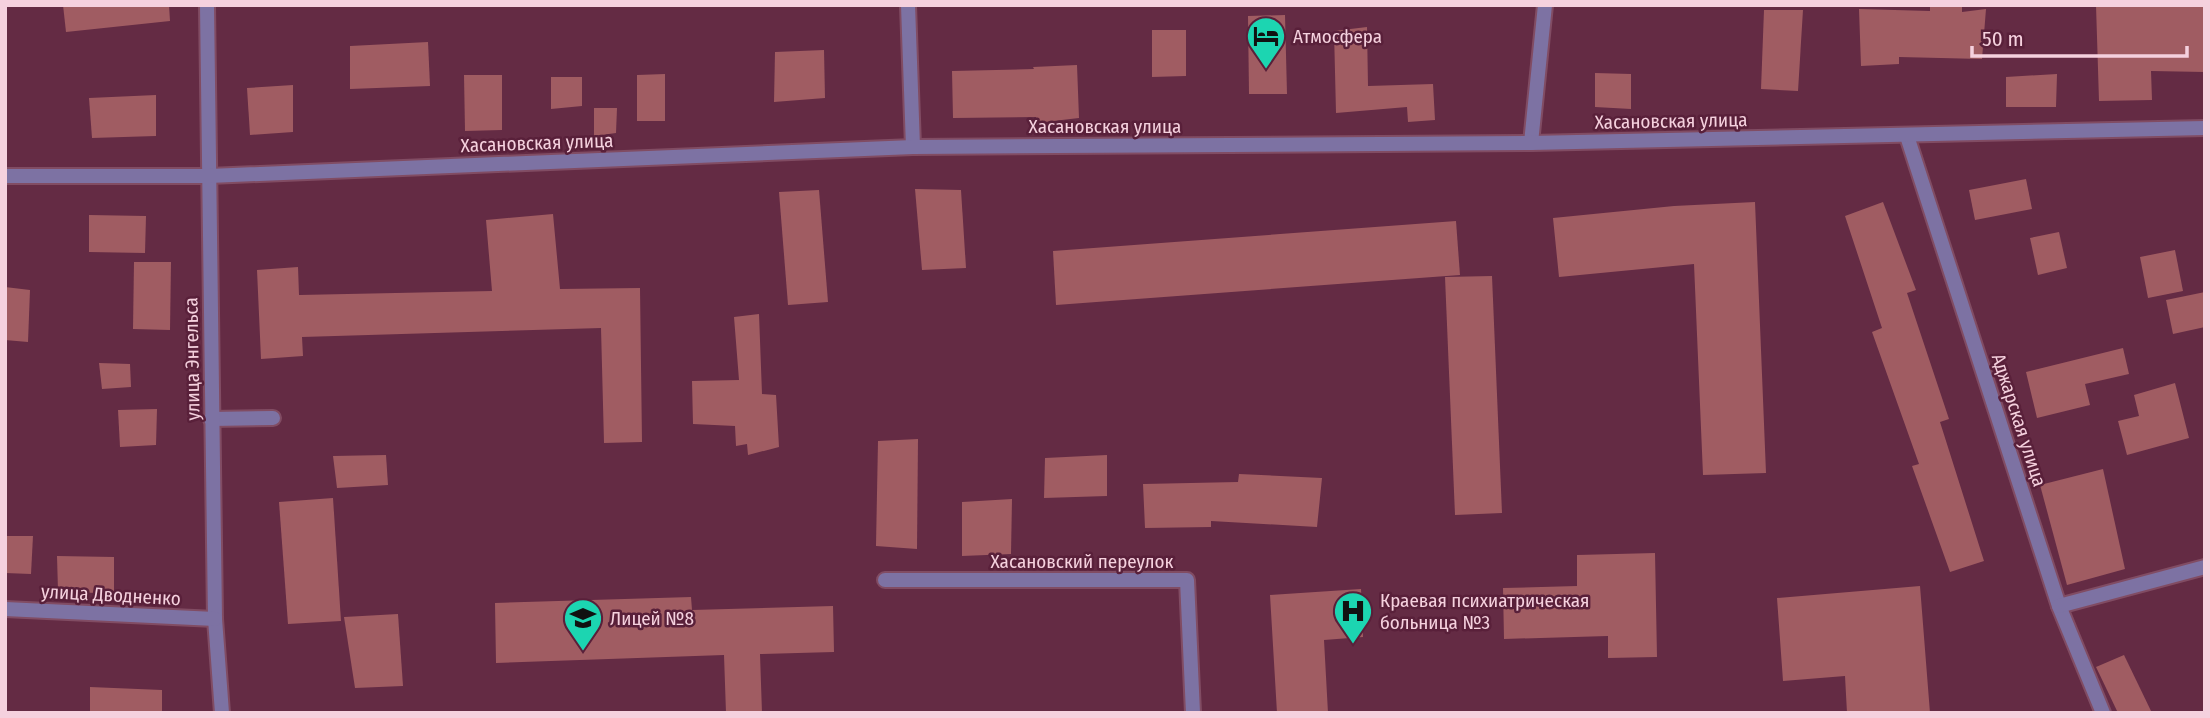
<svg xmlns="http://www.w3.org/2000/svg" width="2210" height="718" font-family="'Fira Sans Condensed',sans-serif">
	<rect width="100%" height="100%" fill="#642b44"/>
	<g fill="#a05c62">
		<polygon points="63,5 169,5 170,21 66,32"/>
		<polygon points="1930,5 1962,5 1962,12 1986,9 1982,59 1899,57 1899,64 1861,66 1859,9 1930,11"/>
		<polygon points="2096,5 2205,5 2205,72 2151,71 2152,100 2099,101"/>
		<polygon points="1764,10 1803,10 1798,91 1761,89"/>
		<polygon points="1285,15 1287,94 1249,94 1248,16"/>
		<polygon points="1367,27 1368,86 1433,84 1435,120 1408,122 1407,107 1336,113 1334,31"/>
		<polygon points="1152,30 1186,30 1186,76 1152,77"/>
		<polygon points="428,42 430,86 350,89 350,46"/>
		<polygon points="824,50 825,98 774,102 775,52"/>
		<polygon points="1077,65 1079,118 1036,123 1036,117 953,118 952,71 1034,69 1033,67"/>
		<polygon points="1595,73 1631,74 1631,109 1595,107"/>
		<polygon points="665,74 665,121 637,121 637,75"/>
		<polygon points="2057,74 2056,107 2006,107 2006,77"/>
		<polygon points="464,75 502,75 502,130 465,131"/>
		<polygon points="551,77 582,77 582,106 551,109"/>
		<polygon points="293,85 293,132 250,135 247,88"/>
		<polygon points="156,95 156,136 92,138 89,98"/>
		<polygon points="594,108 617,108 616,133 594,136"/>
		<polygon points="2026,179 2032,209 1975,220 1969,190"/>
		<polygon points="915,189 961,190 966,268 922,270"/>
		<polygon points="819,190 828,302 788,305 779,192"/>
		<polygon points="1755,202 1766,473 1703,475 1694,264 1559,277 1553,218 1674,206"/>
		<polygon points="1883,202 1916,290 1907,293 1949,419 1940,422 1984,561 1950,572 1912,466 1919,464 1872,332 1882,328 1845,216"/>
		<polygon points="553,214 560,289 640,288 642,442 604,443 601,328 302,337 303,356 261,359 257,270 298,267 299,295 492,291 486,220"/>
		<polygon points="89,215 146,216 145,253 89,252"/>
		<polygon points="1456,221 1460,275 1056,305 1053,251"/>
		<polygon points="2059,232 2067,268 2038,275 2030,238"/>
		<polygon points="2175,250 2183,291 2148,298 2140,257"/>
		<polygon points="134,262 171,262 170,330 133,329"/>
		<polygon points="1492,276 1502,513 1455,515 1445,277"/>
		<polygon points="5,287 30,290 28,342 5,340"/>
		<polygon points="2205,292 2205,327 2173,334 2166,300"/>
		<polygon points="759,314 762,394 776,395 779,447 748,455 747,444 736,446 735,426 693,424 692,381 739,380 734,317"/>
		<polygon points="2123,348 2129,374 2085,384 2090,405 2037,418 2026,372"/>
		<polygon points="99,363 130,364 131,387 102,389"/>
		<polygon points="2175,383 2189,438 2127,455 2118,421 2139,416 2134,395"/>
		<polygon points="157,409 156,445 120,447 118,410"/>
		<polygon points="918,439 917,549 876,546 878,441"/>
		<polygon points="386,455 388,485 337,488 333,456"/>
		<polygon points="1107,455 1107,496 1044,498 1045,458"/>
		<polygon points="2103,469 2125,569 2067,585 2040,485"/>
		<polygon points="1239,474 1322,478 1317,527 1211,521 1211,527 1145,528 1143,484 1238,482"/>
		<polygon points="333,498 341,621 288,624 279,502"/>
		<polygon points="1012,499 1011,554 962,556 962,502"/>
		<polygon points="5,536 33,536 31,574 5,573"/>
		<polygon points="1655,553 1657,657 1608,658 1608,636 1504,639 1503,588 1577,586 1577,555"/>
		<polygon points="57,556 114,557 114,594 58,591"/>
		<polygon points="1920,586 1930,713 1847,713 1845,676 1783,681 1777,598"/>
		<polygon points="1361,589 1363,637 1324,640 1328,713 1277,713 1270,595"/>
		<polygon points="691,597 692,610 833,606 834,652 760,654 762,713 726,713 724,655 496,663 495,603"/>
		<polygon points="398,614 403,686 355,688 344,617"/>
		<polygon points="2124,655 2152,713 2118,713 2096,667"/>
		<polygon points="90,687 162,690 162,713 90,713"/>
	</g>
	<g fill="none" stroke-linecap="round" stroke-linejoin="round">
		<g stroke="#814c63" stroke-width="18">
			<polyline id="service" points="211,419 273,418"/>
		</g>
		<g stroke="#814c63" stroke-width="18">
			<g id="minor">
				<polyline points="207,5 215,619 222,713"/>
				<polyline points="908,5 913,147"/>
				<polyline points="1907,136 2059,606 2103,713"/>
				<polyline points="1531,143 1545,5"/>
				<polyline points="5,176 209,176 913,147 1531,143 2205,128"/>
				<polyline points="885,580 1187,580 1193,713"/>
				<polyline points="2059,606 2205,567"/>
				<polyline points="5,609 215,619"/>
			</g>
		</g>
		<use href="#service" stroke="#7d72a3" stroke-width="14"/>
		<use href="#minor" stroke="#7d72a3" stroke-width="14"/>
	</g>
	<defs>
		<g id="hotel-pin" transform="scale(2.0125)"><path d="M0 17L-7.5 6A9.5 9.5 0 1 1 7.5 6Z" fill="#1cd5b1" stroke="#59203a"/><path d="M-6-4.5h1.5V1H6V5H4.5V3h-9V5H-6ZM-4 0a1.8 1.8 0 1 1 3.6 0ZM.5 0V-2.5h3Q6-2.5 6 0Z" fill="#111"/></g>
		<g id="hospital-pin" transform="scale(2.0125)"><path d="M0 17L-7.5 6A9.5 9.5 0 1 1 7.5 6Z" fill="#1cd5b1" stroke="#59203a"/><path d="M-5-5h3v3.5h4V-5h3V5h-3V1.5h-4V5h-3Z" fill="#111"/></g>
		<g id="school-pin" transform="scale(2.0125)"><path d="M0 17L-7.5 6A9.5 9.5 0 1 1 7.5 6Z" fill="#1cd5b1" stroke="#59203a"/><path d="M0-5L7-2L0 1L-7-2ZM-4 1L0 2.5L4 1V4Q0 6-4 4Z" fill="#111"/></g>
	</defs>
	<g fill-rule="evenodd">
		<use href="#hotel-pin" x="1266" y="36"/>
		<use href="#hospital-pin" x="1353" y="611"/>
		<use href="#school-pin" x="583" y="618"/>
	</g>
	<g text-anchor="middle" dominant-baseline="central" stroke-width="5" stroke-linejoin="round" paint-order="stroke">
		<g font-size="19" fill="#f5d1de" stroke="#59203a" text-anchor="start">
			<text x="1293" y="36">Атмосфера</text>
			<text x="1380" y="600">Краевая психиатрическая<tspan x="1380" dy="22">больница №3</tspan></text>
			<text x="610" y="618">Лицей №8</text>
		</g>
		<g font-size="19" fill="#f5d1de" stroke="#59203a">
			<text transform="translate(1671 121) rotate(-1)">Хасановская улица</text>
			<text x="1105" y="126">Хасановская улица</text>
			<text transform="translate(537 143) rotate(-2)">Хасановская улица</text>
			<text transform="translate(192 359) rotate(-91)">улица Энгельса</text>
			<text transform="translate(2019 420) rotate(72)">Аджарская улица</text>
			<text x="1082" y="561">Хасановский переулок</text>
			<text transform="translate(111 595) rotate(3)">улица Дводненко</text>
		</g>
	</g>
	<rect width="2210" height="718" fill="none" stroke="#f5d1de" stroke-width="14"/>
	<path d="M1972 46v10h215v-10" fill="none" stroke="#f5d1de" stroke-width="3.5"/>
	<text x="1982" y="46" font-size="21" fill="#f5d1de" stroke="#59203a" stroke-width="5" paint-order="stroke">50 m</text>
</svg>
